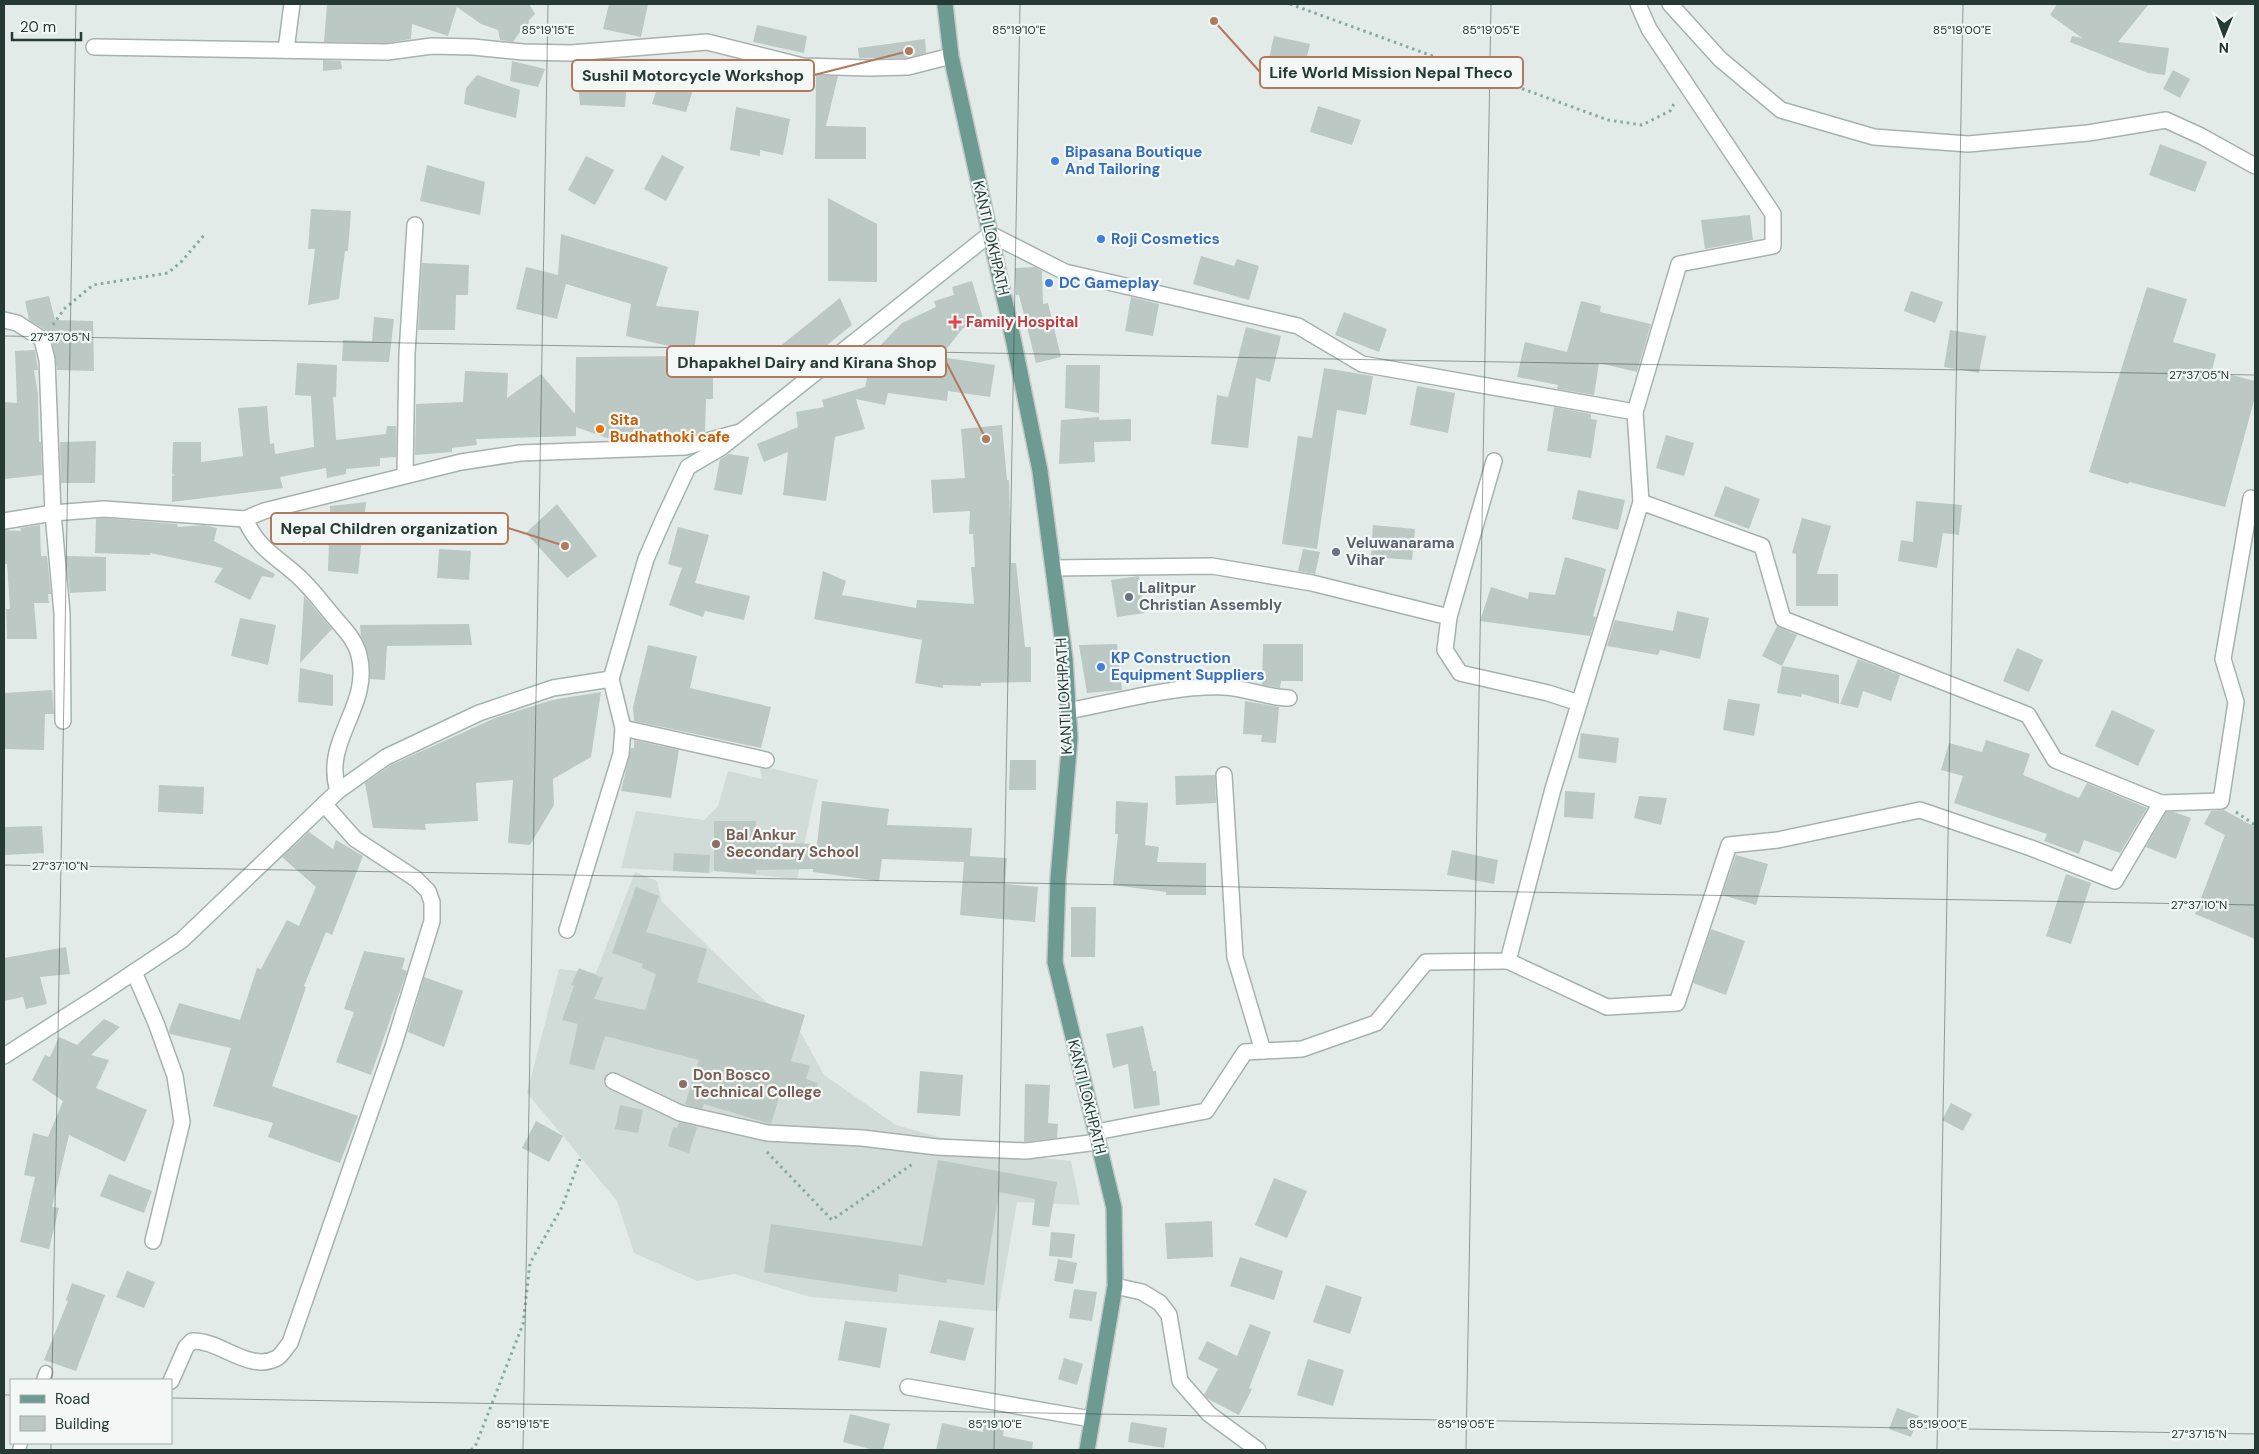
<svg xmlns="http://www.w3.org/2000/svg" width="2259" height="1454" font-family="'DM Sans',sans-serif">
	<rect width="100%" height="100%" fill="#e3ebe8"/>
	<g fill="#d1dbd7">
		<polygon points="759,765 818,780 797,879 714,871 709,873 621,868 636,811 704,820 718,806 728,771 762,779"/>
		<polygon points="635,872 657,881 662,902 751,988 801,1033 824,1075 896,1125 996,1153 1071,1161 1080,1205 1017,1202 998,1311 810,1297 734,1274 697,1281 634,1253 617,1201 527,1093 559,969 596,973"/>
	</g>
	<g fill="#bcc8c4">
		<polygon points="327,4 529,4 535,14 529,20 528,26 522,29 513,42 500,40 498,30 481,24 457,7 448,36 412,24 411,39 386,43 324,42"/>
		<polygon points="609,4 648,4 641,37 603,29"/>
		<polygon points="2057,4 2149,4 2118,42 2169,48 2165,75 2148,73 2070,42 2072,36 2082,38 2050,15"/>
		<polygon points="757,25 807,36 804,53 753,42"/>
		<polygon points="1274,36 1310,44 1299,89 1264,81"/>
		<polygon points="925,39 926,53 907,58 859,58 858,48"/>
		<polygon points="323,60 341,61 342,69 323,71"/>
		<polygon points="512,61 545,69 538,87 510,81"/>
		<polygon points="596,62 628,65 625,107 580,105 578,85 589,75"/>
		<polygon points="664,67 672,70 672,68 699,71 686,112 652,104"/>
		<polygon points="2173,70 2190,79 2180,98 2163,89"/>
		<polygon points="477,75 520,90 516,118 464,104 466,88"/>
		<polygon points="816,76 838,76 826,126 866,127 866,159 815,159"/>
		<polygon points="1318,106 1361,120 1352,145 1310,132"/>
		<polygon points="736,107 790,119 783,155 760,150 760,156 730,150"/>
		<polygon points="2160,144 2207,162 2195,192 2149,175"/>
		<polygon points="662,155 684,167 666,201 644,189"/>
		<polygon points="586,156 614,170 595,205 568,190"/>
		<polygon points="427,165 485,182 480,215 420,201"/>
		<polygon points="828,198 877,224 877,282 828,281"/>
		<polygon points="311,209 351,211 348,251 345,251 339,299 308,305 315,249 308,249"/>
		<polygon points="1750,215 1753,240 1705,249 1701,220"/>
		<polygon points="561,234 668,267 656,306 699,311 694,352 626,336 631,304 566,284 557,319 516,309 526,267 558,275"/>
		<polygon points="1201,256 1234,266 1237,259 1259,266 1249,300 1193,284"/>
		<polygon points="422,263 469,265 468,295 456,295 455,330 418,330"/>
		<polygon points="1035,267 1042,271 1043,304 1048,303 1061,357 1036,363 1019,295 1016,295 1015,268"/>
		<polygon points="972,281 985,325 963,328 940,357 995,365 990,397 948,391 947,401 888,393 885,405 856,399 865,429 835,437 826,501 783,495 788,452 764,462 757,444 798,427 796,412 824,407 822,400 865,387 872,354 902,323 936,307 934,301 954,295 952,287"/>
		<polygon points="2147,287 2187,299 2173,342 2216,354 2212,370 2255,381 2255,397 2225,507 2129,482 2128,484 2089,472"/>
		<polygon points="1911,291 1943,302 1935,323 1904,311"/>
		<polygon points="49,296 55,320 93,321 94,371 57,370 51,336 47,331 29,320 25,301"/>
		<polygon points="1131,297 1159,304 1153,336 1125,331"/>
		<polygon points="840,298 852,325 786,378 768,356"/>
		<polygon points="1581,301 1601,306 1600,312 1651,324 1637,372 1599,363 1594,395 1557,389 1558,385 1517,377 1525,342 1567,352"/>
		<polygon points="1344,312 1387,329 1379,352 1335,335"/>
		<polygon points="374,317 394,319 389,362 342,361 343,340 372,341"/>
		<polygon points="1246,327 1281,336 1270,382 1256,378 1248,448 1211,444 1217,395 1228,397"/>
		<polygon points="1950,330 1986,336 1979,373 1944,367"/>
		<polygon points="35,350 38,370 34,370 38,394 39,442 41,442 42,475 4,479 4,402 17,403 15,351"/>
		<polygon points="693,356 691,370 713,370 713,399 706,399 705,432 684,438 613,440 576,427 576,436 476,439 477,445 452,448 452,452 415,455 416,404 463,402 465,371 508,373 507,398 541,374 575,414 576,357"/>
		<polygon points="297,363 337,365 336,397 333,397 336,440 386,434 387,426 396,426 396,457 380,458 380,466 346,469 346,474 327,478 326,468 280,477 283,488 172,502 172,476 175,475 172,474 173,442 201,442 201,462 243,456 238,408 267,406 270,444 274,443 275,454 314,447 311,396 295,395"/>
		<polygon points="1066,365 1100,365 1099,413 1065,408"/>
		<polygon points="1324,368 1373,376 1366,415 1337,410 1317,549 1282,544 1298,436 1312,438"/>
		<polygon points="1417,386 1455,393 1448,433 1410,425"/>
		<polygon points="1554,407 1591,414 1591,419 1597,420 1591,458 1547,451"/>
		<polygon points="1099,417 1099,420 1131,419 1131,441 1094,442 1095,462 1059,464 1061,420"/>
		<polygon points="1002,425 1007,480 1009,480 1011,563 1016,563 1025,647 1031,647 1031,682 981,683 981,686 943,685 943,688 915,683 922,640 814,619 823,571 846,581 842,595 916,608 917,600 974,604 971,567 975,567 973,534 969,534 970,511 933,513 931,480 965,478 961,429"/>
		<polygon points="1666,435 1694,443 1684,476 1656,468"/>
		<polygon points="96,441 95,483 61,483 60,442"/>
		<polygon points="729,454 749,457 742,495 714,490 720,459"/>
		<polygon points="1725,486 1760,499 1749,529 1714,516"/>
		<polygon points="1578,490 1625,500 1618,530 1572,519"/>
		<polygon points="1916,501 1962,505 1959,535 1943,533 1937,568 1898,561 1901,540 1913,542"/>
		<polygon points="366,502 358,574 328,571 329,539 293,541 292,521 330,519 330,506"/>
		<polygon points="557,504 597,556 567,578 526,533"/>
		<polygon points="104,518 177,524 178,527 204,525 217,528 214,541 275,574 273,578 262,576 250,600 214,582 223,568 150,553 150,555 95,553 96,519"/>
		<polygon points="1802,518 1831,526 1817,574 1838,574 1838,606 1796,606 1796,554 1792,553"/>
		<polygon points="40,525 41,556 47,556 51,594 48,594 49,603 34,603 37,639 7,639 6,609 10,609 7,564 4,564 4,530 21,531 20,528"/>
		<polygon points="1373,525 1415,529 1412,560 1371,557"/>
		<polygon points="678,527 709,535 695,583 750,596 744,620 705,611 703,617 669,605 682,568 668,564"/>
		<polygon points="439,549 471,551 469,580 437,578"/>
		<polygon points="1303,549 1320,552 1315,574 1298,571"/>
		<polygon points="66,556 106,557 106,591 70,593"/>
		<polygon points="1565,557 1606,569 1593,616 1596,617 1590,636 1480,621 1491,587 1528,599 1529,592 1555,595"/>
		<polygon points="1139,576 1145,613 1117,617 1111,580"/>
		<polygon points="304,596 332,629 300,663"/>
		<polygon points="1677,611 1709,618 1700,659 1660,650 1658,655 1607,646 1615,620 1673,631"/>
		<polygon points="240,618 276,625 268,665 231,656"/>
		<polygon points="469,624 472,645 387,646 385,680 370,679 368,654 361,636 360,625"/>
		<polygon points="1777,626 1797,635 1782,666 1762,656"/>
		<polygon points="1117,644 1122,690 1087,693 1079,645"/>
		<polygon points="1263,644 1303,644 1303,681 1281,681 1280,688 1262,685"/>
		<polygon points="648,645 697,656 690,688 771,707 761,748 634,721 633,707"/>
		<polygon points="2017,648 2043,660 2029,692 2003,681"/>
		<polygon points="1858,659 1900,675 1891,701 1863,691 1858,708 1840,704"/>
		<polygon points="1782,666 1839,675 1839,704 1802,694 1801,697 1777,693"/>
		<polygon points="300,668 333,675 333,706 298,702"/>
		<polygon points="52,690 54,714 45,714 44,750 4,749 4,693"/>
		<polygon points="601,692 591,757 553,779 554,805 530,845 508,843 513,780 476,783 478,821 425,824 426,830 373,828 365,783 391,765 495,718 552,700"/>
		<polygon points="1728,699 1760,704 1754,736 1723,730"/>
		<polygon points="1245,701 1279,707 1276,743 1261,742 1262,735 1243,734"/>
		<polygon points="2112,710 2155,730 2138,766 2095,746"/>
		<polygon points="1581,733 1619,738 1616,763 1578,758"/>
		<polygon points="634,740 679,750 671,798 621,791 631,748 634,748"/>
		<polygon points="1986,740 2030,754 2023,775 2079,798 2087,783 2147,808 2120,853 2084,840 2079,854 2044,841 2047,834 1954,803 1963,776 1941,770 1949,743 1982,752"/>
		<polygon points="1010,760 1036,760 1036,790 1009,790"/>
		<polygon points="1215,775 1216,803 1176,805 1175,776"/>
		<polygon points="159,785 204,787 203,814 158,812"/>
		<polygon points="1565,791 1595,793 1593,819 1564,817"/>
		<polygon points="1639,796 1667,798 1661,825 1634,818"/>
		<polygon points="822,801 889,809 887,825 972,828 970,856 1007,858 1005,884 1038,887 1035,922 960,915 964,862 882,859 879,881 813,872 813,869 756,870 756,874 714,871 714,821 756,821 756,842 817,844"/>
		<polygon points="1116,801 1148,803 1145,845 1159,847 1157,862 1206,863 1206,895 1166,895 1166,892 1113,885 1118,834 1115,834"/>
		<polygon points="2224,810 2255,827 2255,939 2195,914 2225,835 2204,824 2211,811"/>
		<polygon points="2166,812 2174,812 2191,818 2176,859 2146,847"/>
		<polygon points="42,826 44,853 4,855 4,827"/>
		<polygon points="309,832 333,849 336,840 363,856 332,935 326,932 304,986 306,987 272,1086 358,1116 340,1163 268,1137 273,1123 213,1106 231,1048 170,1034 169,1030 179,1003 240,1020 257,968 261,969 287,920 299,926 316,887 282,857"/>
		<polygon points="1452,850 1498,860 1494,884 1447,875"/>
		<polygon points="674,853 710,855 709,873 673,871"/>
		<polygon points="1736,855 1768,864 1756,905 1722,895"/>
		<polygon points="2066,874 2091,883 2071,944 2046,936"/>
		<polygon points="636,887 659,896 646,932 707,949 697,982 805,1015 791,1061 810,1066 806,1079 818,1083 813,1100 781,1091 771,1124 704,1104 702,1109 685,1104 699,1060 605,1036 594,1070 569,1064 578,1024 562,1020 574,986 571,985 579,968 603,978 594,999 645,1010 656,974 642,968 643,964 612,953"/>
		<polygon points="1071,907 1096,907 1095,957 1071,957"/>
		<polygon points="1711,929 1745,941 1726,995 1693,983"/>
		<polygon points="66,947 70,974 40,977 47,1004 26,1009 23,997 4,1001 4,958"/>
		<polygon points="364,951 405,958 402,969 407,971 371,1075 336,1062 354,1012 344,1009"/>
		<polygon points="424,977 463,991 444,1047 408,1032"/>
		<polygon points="104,1019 120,1027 91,1055 109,1060 96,1088 147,1110 125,1162 69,1135 52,1207 59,1208 49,1249 20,1242 35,1177 24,1175 33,1133 48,1137 63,1101 32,1080 45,1055 50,1057 59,1037 77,1045"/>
		<polygon points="1143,1026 1153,1071 1156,1071 1160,1105 1134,1109 1128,1064 1113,1068 1106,1034"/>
		<polygon points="920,1071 963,1075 960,1116 917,1113"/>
		<polygon points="1025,1084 1050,1085 1048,1123 1058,1124 1057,1138 1024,1142"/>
		<polygon points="1951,1103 1972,1114 1963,1131 1942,1120"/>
		<polygon points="620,1105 643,1110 638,1133 615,1129"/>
		<polygon points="536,1121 563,1136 549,1162 522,1148"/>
		<polygon points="679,1122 697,1127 689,1153 668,1146 673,1127 677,1128"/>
		<polygon points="938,1160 1057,1182 1049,1227 1032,1225 1035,1199 999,1192 984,1285 947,1279 946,1283 899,1274 897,1292 764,1272 771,1224 922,1246"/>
		<polygon points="109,1174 152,1191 144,1213 100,1196"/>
		<polygon points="1274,1178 1307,1191 1287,1238 1255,1225"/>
		<polygon points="1212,1221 1213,1257 1167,1259 1165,1223"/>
		<polygon points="1051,1232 1075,1234 1072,1258 1049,1256"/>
		<polygon points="1240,1257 1283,1271 1274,1300 1230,1286"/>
		<polygon points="1058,1259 1077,1263 1073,1284 1054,1281"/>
		<polygon points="127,1271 155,1282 144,1308 116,1297"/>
		<polygon points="72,1283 105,1295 76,1371 44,1360 68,1301 66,1300"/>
		<polygon points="1326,1285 1362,1297 1350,1334 1313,1322"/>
		<polygon points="1074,1289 1097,1292 1092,1321 1069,1318"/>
		<polygon points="939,1320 974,1328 965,1361 930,1353"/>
		<polygon points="845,1321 887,1328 880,1368 838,1360"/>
		<polygon points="1250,1324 1271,1332 1249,1388 1252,1389 1239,1415 1208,1399 1204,1395 1218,1369 1198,1359 1207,1341 1237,1356"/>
		<polygon points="1064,1358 1083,1364 1077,1385 1058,1379"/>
		<polygon points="1308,1359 1344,1370 1333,1406 1297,1395"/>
		<polygon points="1897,1408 1919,1416 1911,1437 1889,1429"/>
		<polygon points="850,1414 890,1424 883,1450 874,1450 843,1442"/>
		<polygon points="1131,1422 1167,1428 1164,1448 1128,1442"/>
		<polygon points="942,1423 983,1432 984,1424 1004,1426 1003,1436 1033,1442 1032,1450 936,1450"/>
	</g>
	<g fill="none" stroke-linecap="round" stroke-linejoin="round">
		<g stroke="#a6b2af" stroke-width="15">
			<g id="lane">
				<polyline points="43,1380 46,1372"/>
				<polyline points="19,1450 21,1443"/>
			</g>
		</g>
		<g stroke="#a6b2af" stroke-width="18">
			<g id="street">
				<polyline points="1670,4 1720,59 1781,110 1874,137 1968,144 2088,133 2166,120 2201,136 2255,166"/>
				<polyline points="94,47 387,52 432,46 473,47 523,52 571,53 707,42 803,66 869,68 908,67 951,56"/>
				<polyline points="286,50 292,4"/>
				<polyline points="990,234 1065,272 1298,326 1362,364 1635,412 1641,502 1553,789 1508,961 1426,962 1376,1023 1302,1049 1245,1052 1206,1111 1096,1132"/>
				<polyline points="4,320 17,323 42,339 47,360 53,513 62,613 63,721"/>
				<polyline points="1635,412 1679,264 1773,246 1773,214 1649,29 1638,4"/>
				<polyline points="405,475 407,354 415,225"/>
				<polyline points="245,519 264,511 461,462 520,453 685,447 740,432"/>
				<path d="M4,521L53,513L104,509L245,519C259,550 275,555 299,577C312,589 323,604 334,617C344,629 355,639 359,655C372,707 322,739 338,791"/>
				<polyline points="1053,568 1212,566 1312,583 1449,617 1445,650 1460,673 1548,693 1579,703"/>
				<polyline points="1449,617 1494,461"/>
				<path d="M1068,711C1116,702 1175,685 1224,687C1247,688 1267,698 1289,698"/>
				<polyline points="623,728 766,760"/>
				<polyline points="1224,775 1235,957 1263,1051"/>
				<polyline points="2161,803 2221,801 2236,702 2223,659 2251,498"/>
				<polyline points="567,930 621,754 623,728 611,679"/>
				<polyline points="1508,961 1607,1007 1677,1003 1729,845 1778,840 1920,810 2031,848 2115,881 2161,803 2055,760 2028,715 1783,619 1762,546 1641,502"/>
				<polyline points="134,972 156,1023 175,1076 182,1122 153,1241"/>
				<polyline points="613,1081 680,1113 767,1133 862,1138 937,1147 1026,1151 1098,1142"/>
				<polyline points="1115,1286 1142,1292 1160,1303 1169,1315 1180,1381 1209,1414 1258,1450"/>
				<path d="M171,1381L186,1347L192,1341C221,1340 249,1373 277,1358C282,1355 286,1347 290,1343L394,1044L432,921V902L428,891L416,879L355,839L324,804"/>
				<polyline points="908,1387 1091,1419"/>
			</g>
		</g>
		<g stroke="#a3b5b0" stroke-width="18">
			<polyline id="secondary" points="4,1056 98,996 182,940 338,791 386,757 479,713 553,688 611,679 646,559 664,518 688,467 722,447 990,234"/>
		</g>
		<g stroke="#c2c8c6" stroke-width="18">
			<polyline id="primary" points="945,4 951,56 1014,343 1040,471 1065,659 1070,738 1058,879 1055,962 1114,1208 1115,1286 1087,1450"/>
		</g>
		<g stroke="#87aaa1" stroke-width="3" stroke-dasharray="2.5 4" stroke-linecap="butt">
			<polyline points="1290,4 1608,120 1642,125 1670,111 1675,102"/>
			<polyline points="53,325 64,309 93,285 168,273 182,261 205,234"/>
			<polyline points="2236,812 2255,825"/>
			<polyline points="767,1152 832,1220 914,1163"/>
			<polyline points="471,1450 475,1447 523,1324 530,1263 562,1207 580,1159"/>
		</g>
		<use href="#lane" stroke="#fff" stroke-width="12"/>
		<use href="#street" stroke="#fff" stroke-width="15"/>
		<use href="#secondary" stroke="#fff" stroke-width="15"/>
		<use href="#primary" stroke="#6d9b91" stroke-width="15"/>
	</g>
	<path fill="none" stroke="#253a35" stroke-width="1" stroke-opacity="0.45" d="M4,336L2255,375M4,865L2255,905M52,1380L76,4M4,1395H11M171,1398L2255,1434M51,1450V1443M523,1450L548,4M994,1450L1020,4M1466,1450L1491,4M1937,1450L1963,4"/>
	<g fill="#3f7fe0" stroke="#f3f8f6" stroke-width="2">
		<circle cx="1055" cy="161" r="5"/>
		<circle cx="1101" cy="239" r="5"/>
		<circle cx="1049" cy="283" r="5"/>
		<circle cx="1101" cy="667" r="5"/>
	</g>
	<path fill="#e0444e" stroke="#f3f8f6" stroke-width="2" d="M952.5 314.5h5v5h5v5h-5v5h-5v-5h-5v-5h5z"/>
	<circle fill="#e8710a" stroke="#f3f8f6" stroke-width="2" cx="600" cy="429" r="5"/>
	<g fill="#6b7280" stroke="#f3f8f6" stroke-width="2">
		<circle cx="1336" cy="552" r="5"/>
		<circle cx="1129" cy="597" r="5"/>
	</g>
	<g fill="#8d6e63" stroke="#f3f8f6" stroke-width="2">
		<circle cx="716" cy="844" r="5"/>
		<circle cx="683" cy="1084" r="5"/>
	</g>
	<g text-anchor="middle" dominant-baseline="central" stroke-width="4.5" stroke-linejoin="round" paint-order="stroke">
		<g font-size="15" font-weight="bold" fill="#366cbe" stroke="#f3f8f6" text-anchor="start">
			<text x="1065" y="152">Bipasana Boutique<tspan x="1065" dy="17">And Tailoring</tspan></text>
			<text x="1111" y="239">Roji Cosmetics</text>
			<text x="1059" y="283">DC Gameplay</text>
			<text x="1111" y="658">KP Construction<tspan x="1111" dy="17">Equipment Suppliers</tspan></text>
		</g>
		<g font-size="15" fill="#253a35" stroke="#f3f8f6">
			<text transform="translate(991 238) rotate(77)">KANTI LOKHPATH</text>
			<text transform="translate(1064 696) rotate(-93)">KANTI LOKHPATH</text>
			<text transform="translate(1087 1097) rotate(76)">KANTI LOKHPATH</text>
		</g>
		<g font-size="15" font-weight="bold" fill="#be3a42" stroke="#f3f8f6" text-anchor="start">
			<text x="966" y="322">Family Hospital</text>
		</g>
		<g font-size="15" font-weight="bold" fill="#c56008" stroke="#f3f8f6" text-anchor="start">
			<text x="610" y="420">Sita<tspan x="610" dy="17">Budhathoki cafe</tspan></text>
		</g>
		<g font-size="15" font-weight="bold" fill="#5b616d" stroke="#f3f8f6" text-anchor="start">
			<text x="1346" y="543">Veluwanarama<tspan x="1346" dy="17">Vihar</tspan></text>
			<text x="1139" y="588">Lalitpur<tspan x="1139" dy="17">Christian Assembly</tspan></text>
		</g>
		<g font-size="15" font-weight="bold" fill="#785e54" stroke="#f3f8f6" text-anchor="start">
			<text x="726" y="835">Bal Ankur<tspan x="726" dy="17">Secondary School</tspan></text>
			<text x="693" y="1075">Don Bosco<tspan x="693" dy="17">Technical College</tspan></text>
		</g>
	</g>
	<g font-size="12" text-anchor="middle" fill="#253a35" stroke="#f3f8f6" stroke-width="4.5" stroke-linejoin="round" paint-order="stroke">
		<text x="548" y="34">85°19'15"E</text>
		<text x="1019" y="34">85°19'10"E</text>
		<text x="1491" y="34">85°19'05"E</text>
		<text x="1962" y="34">85°19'00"E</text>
		<text x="60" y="341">27°37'05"N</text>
		<text x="2199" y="379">27°37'05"N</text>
		<text x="60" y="870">27°37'10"N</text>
		<text x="2199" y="909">27°37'10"N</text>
		<text x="523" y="1428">85°19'15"E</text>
		<text x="995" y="1428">85°19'10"E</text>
		<text x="1466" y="1428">85°19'05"E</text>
		<text x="1938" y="1428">85°19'00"E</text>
		<text x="2199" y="1438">27°37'15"N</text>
	</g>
	<path fill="none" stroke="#b1795e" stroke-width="2" d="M1214 21L1260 72M909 51L814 75M986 439L946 362M565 546L508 528"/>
	<g fill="#b1795e" stroke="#f3f8f6" stroke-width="2">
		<circle cx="1214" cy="21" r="5"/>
		<circle cx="909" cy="51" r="5"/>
		<circle cx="986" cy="439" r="5"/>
		<circle cx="565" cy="546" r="5"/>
	</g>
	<g fill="#f3f8f6" stroke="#b1795e" stroke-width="2">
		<rect x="1260" y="57" width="263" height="31" rx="5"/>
		<rect x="572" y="60" width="242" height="31" rx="5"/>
		<rect x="667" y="346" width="279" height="31" rx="5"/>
		<rect x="271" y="513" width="237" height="31" rx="5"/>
	</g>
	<g font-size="16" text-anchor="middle" font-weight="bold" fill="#253a35">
		<text x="1391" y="78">Life World Mission Nepal Theco</text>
		<text x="693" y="81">Sushil Motorcycle Workshop</text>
		<text x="807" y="368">Dhapakhel Dairy and Kirana Shop</text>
		<text x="389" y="534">Nepal Children organization</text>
	</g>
	<rect width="2259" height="1454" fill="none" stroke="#253a35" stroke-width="10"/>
	<rect x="10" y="1379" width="162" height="65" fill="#f3f8f6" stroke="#a1aca9"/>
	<rect x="20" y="1395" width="25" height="8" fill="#6d9b91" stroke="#a1aca9"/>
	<text x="55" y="1404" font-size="15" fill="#253a35">Road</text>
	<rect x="20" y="1416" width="25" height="15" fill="#bcc8c4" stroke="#a1aca9"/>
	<text x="55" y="1429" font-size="15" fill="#253a35">Building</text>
	<g transform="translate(2224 35) rotate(181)" stroke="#f3f8f6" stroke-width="4" paint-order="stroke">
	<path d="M0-4L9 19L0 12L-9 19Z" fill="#253a35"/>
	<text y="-8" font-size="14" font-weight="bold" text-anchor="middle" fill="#253a35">N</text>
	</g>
	<path d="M12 32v8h69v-8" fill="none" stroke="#253a35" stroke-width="2.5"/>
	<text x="20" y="32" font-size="15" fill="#253a35" stroke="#f3f8f6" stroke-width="4" paint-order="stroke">20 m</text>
</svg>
